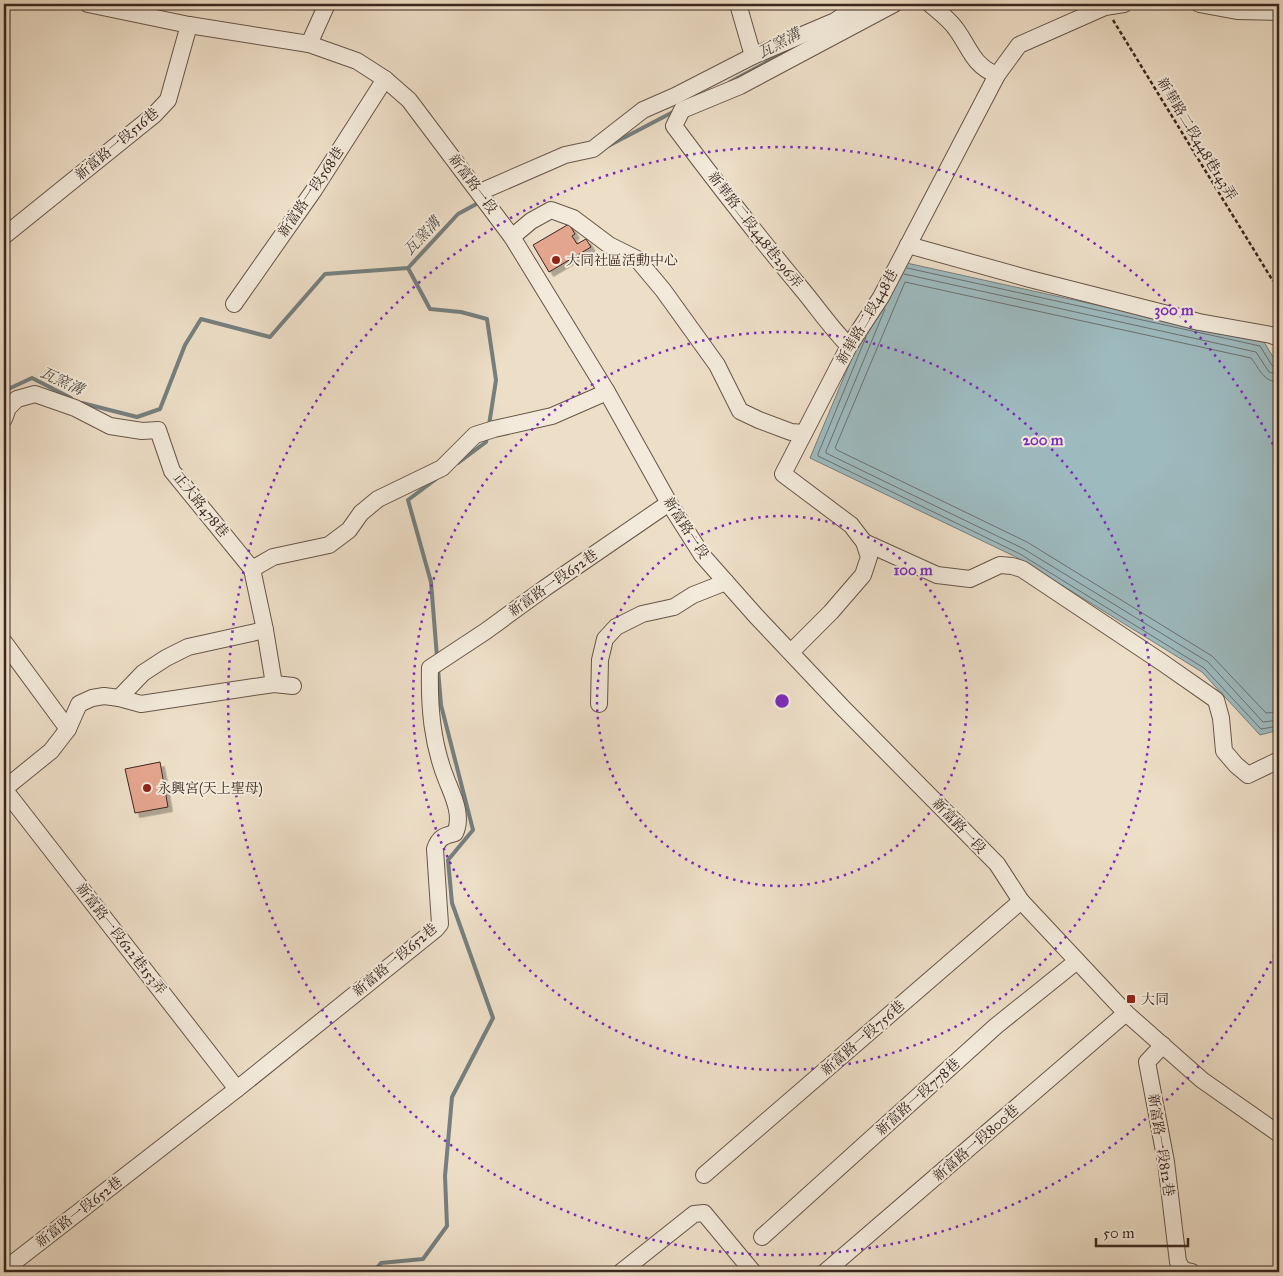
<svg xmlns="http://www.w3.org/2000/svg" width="1283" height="1276" font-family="'IM FELL Great Primer','Noto Serif TC',serif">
	<defs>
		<filter id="shadow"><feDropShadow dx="4.5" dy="4.5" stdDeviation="0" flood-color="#0004"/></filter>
	</defs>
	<rect width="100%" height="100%" fill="#eddec7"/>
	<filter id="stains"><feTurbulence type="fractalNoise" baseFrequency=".004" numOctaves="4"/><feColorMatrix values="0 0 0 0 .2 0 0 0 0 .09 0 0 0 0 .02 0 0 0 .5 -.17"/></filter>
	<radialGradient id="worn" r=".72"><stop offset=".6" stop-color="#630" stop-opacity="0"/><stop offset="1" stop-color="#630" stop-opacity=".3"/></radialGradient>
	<polygon fill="#9dbabf" stroke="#757f7f" points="893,260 1264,342 1279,367 1279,730 1260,735 1202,672 1018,558 810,458"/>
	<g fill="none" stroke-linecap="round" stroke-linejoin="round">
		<g stroke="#6c706f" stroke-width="1">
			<polyline points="907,268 1260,346 1273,367 1279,369"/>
			<polyline points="904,274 1256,352 1269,372 1279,375"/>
			<polyline points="885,309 826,451 826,453 1024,549 1208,662 1263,722 1279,720"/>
			<polyline points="866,337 818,454 818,456 1020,554 1204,668 1261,729 1279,726"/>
			<path d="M1279,382C1263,382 1260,369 1251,358L905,282L835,448L837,450L1027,542L1212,656L1266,713L1279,712"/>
		</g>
		<g stroke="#757f7f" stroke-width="4">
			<polyline points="864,10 876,4"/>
			<polyline points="730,82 801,44"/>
			<polyline points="608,146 675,111"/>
			<polyline points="408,268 430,309 461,312 487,319 496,380 489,425"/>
			<polyline points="4,391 32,378 71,398"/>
			<polyline points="82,403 137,417 160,409 185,345 201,319 270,337 325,274 408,268 458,214 480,202"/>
			<polyline points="458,463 486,442 487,437"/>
			<polyline points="436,479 408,500 431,582 437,657"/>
			<polyline points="373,1272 381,1263 423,1259 447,1226 445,1176 452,1097 493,1018 452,903 448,860 473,830 441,705 438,669"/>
		</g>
	</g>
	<g fill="#e4a58e" stroke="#3a271f" filter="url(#shadow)">
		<polygon points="569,224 575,234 572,236 577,244 586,239 591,247 549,272 533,245"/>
		<polygon points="160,762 168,807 135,813 125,769"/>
	</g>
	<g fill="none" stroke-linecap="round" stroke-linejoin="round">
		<g stroke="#675549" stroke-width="18">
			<g id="minor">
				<polyline points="88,4 189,25 309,44 357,61 385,79 409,100 512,237 607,392 669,503 702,555 756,616 843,708 997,864 1021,901 1126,1013 1202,1080 1279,1134"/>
				<polyline points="738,4 753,56"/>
				<path d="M930,4C939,12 949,19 956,29C970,48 973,66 997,75"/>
				<polyline points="1199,4 1237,11 1279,12"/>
				<polyline points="309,44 327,4"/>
				<path d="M682,110L674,126C715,181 757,235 801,288C817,307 831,328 849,346"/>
				<polyline points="682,110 740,86 894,4"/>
				<polyline points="480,192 565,155 593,149 643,110 675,96 753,56 835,21 861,4"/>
				<polyline points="4,236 154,115 168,100 189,25"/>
				<polyline points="512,237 531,221 551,210 573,218 609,245 637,259 663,290 717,365 740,411 759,420 791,432 804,433"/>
				<polyline points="908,245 1030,279 1199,322 1271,335 1279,338"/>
				<polyline points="234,304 314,190 385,79"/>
				<polyline points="4,419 8,408 17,399 35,394 75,408 110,426 142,431 158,430 172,471 252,569"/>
				<polyline points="864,542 937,575 970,579 1000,565 1012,566 1022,569 1163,663 1216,700 1221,718 1224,751 1236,765 1248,775 1279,760"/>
				<polyline points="265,630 274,684"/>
				<polyline points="4,642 68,729"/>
				<polyline points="791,652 831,612 863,575 869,557 864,542 851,525 783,474 849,346 881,297 997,75 1019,45 1105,7 1124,4"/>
				<polyline points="119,698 141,704 274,684 293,686"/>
				<polyline points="599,704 600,660 605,639 616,627 642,614 674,607 693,595 726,582"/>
				<polyline points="4,789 51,751 68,729 79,704 92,698 104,696 119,698 143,673 166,658 188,647 265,630 252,569 273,557 329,545 349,530 361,513 378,499 442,468 475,435 494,429 552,416 607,392"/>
				<polyline points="4,789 237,1089"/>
				<polyline points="1163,1045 1147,1062 1166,1162 1178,1262 1183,1270 1192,1272"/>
				<polyline points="704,1175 1021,901"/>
				<polyline points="762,1237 996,1026 1077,961"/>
				<path d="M4,1270L237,1089L436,929L440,924L435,849C439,837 444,836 455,833C463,816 453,796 447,781C432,744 429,707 430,668L486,631L545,588L669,503"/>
				<polyline points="621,1272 694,1214 704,1213 753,1272"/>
				<polyline points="825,1272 1126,1013"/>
			</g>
		</g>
		<polyline stroke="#3a271f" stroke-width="2.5" stroke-dasharray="4 2.5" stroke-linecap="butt" points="1113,20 1273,281"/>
		<use href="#minor" stroke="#f3eadb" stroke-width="16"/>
	</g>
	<g fill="none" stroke="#7b2cbf" stroke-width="2.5" stroke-dasharray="2.5 5">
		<circle cx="782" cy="701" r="185"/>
		<circle cx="782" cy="701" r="369"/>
		<path d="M1278 948A554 554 0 1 1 1278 454"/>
	</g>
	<g fill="#8f2418" stroke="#f3eadb" stroke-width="2">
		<circle cx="556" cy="260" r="5"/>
		<circle cx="147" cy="788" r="5"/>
		<rect x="1126" y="994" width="10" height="10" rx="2.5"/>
	</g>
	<g text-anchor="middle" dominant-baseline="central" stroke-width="4" stroke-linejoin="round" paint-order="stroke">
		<g font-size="14" fill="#3a271f" stroke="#f3eadb">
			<text transform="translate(1197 139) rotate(59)">新華路二段448巷143弄</text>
			<text transform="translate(117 144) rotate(-40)">新富路一段516巷</text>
			<text transform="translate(473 184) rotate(53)">新富路一段</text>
			<text transform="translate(311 192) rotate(-56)">新富路一段568巷</text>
			<text transform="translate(755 230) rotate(52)">新華路二段448巷296弄</text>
			<text transform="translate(867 317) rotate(-60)">新華路二段448巷</text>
			<text transform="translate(201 505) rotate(51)">正大路478巷</text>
			<text transform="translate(686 528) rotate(57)">新富路一段</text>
			<text transform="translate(553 583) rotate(-35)">新富路一段652巷</text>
			<text transform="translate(959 826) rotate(46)">新富路一段</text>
			<text transform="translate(121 939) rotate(52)">新富路一段622巷153弄</text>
			<text transform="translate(395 960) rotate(-40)">新富路一段652巷</text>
			<text transform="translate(863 1038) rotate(-41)">新富路一段756巷</text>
			<text transform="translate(918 1097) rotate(-42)">新富路一段778巷</text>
			<text transform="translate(976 1143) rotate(-41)">新富路一段800巷</text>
			<text transform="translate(1161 1145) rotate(81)">新富路一段812巷</text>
			<text transform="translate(79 1212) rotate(-38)">新富路一段652巷</text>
		</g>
		<g font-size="14" fill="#3a271f" stroke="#f3eadb" text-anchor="start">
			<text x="566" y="260">大同社區活動中心</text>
			<text x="157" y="788">永興宮(天上聖母)</text>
			<text x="1141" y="999">大同</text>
		</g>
		<g font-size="15" font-style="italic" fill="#534c47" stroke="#f3eadb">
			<text transform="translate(779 43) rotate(-28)">瓦窯溝</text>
			<text transform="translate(422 236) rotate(-47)">瓦窯溝</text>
			<text transform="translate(62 381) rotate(25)">瓦窯溝</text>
		</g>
	</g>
	<circle cx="782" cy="701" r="8" fill="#7b2cbf" stroke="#f3eadb" stroke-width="2.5"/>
	<g font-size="15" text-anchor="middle" font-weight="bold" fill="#7b2cbf" stroke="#f3eadb" stroke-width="4" stroke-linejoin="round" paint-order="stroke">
		<text x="1174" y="315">300 m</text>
		<text x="1043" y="445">200 m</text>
		<text x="913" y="575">100 m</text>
	</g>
	<rect width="1283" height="1276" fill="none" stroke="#eddec7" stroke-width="20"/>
	<rect x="5" y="5" width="1273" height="1266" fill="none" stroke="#3a271f" stroke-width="2.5"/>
	<rect x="10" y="10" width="1263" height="1256" fill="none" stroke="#3a271f"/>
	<path d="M1096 1238v8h92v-8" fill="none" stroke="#3a271f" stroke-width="2.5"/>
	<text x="1103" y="1238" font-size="15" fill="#3a271f" stroke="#f3eadb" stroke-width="4" paint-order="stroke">50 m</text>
	<rect width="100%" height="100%" filter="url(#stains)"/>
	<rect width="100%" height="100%" fill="url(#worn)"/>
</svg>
